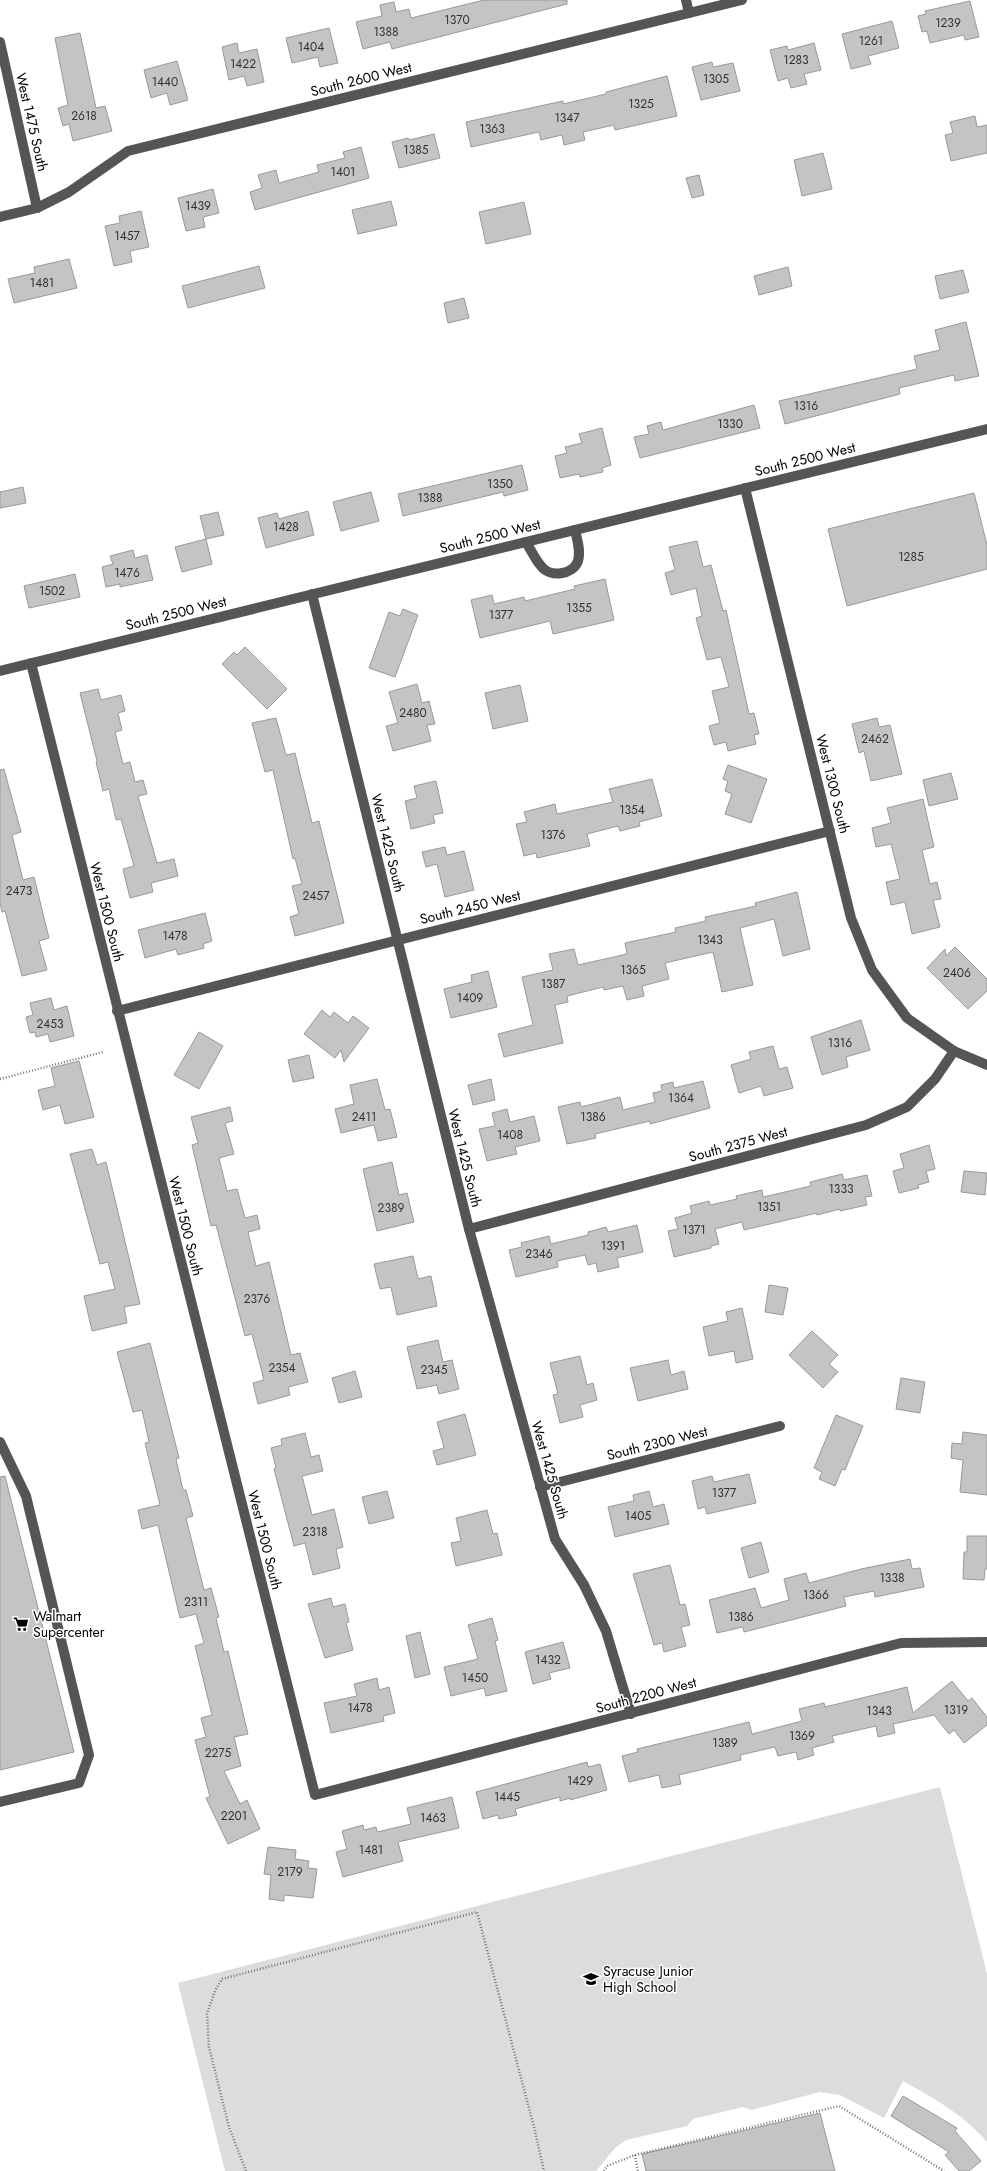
<svg xmlns="http://www.w3.org/2000/svg" width="987" height="2171" font-family="Jost,sans-serif">
	<rect width="100%" height="100%" fill="#fff"/>
	<path fill="#dcdcdc" d="M940,1787L987,1974V2142C964,2115 934,2098 903,2081L884,2118L840,2095L820,2092L751,2110L743,2107L693,2119L687,2126L626,2140L615,2148L596,2171H225L178,1983Z"/>
	<g fill="#c4c4c4" stroke="#999">
		<polygon points="484,0 567,0 567,4 392,49 390,42 363,49 356,22 382,16 380,5 394,2 396,12 409,9 411,18"/>
		<polygon points="970,1 979,37 965,40 964,35 930,43 927,31 922,32 918,16 926,14 925,11"/>
		<polygon points="892,21 899,48 868,56 871,64 851,69 842,34"/>
		<polygon points="329,28 338,63 320,67 318,57 292,63 286,38"/>
		<polygon points="80,33 96,108 105,106 112,131 73,141 69,124 63,126 58,108 68,105 55,38"/>
		<polygon points="237,43 239,53 257,49 264,82 247,86 244,76 229,80 222,47"/>
		<polygon points="814,43 821,70 804,74 807,84 791,88 788,78 778,81 770,50 787,46 788,50"/>
		<polygon points="177,61 188,100 170,105 167,93 151,98 144,70"/>
		<polygon points="712,62 713,67 733,63 740,91 701,100 692,67"/>
		<polygon points="667,76 677,116 615,130 614,125 583,132 585,140 564,145 562,135 541,140 539,132 471,147 466,122 563,101 563,104 606,94 606,92"/>
		<polygon points="975,116 977,127 987,125 987,153 951,161 945,135 953,133 950,122"/>
		<polygon points="434,134 440,158 399,168 392,142 408,138 409,140"/>
		<polygon points="361,147 369,178 255,210 250,192 262,188 258,175 276,170 279,183 319,172 317,165 345,158 343,152"/>
		<polygon points="823,153 832,189 802,196 794,160"/>
		<polygon points="699,175 704,195 692,198 686,178"/>
		<polygon points="213,189 219,213 203,217 205,227 186,231 178,198"/>
		<polygon points="391,201 397,225 358,234 352,210"/>
		<polygon points="524,202 531,234 486,244 479,212"/>
		<polygon points="141,211 149,247 130,251 132,262 114,266 105,226 120,223 119,216"/>
		<polygon points="69,259 77,288 14,303 8,279 35,273 34,267"/>
		<polygon points="259,266 265,288 188,308 182,286"/>
		<polygon points="788,267 792,286 759,295 754,276"/>
		<polygon points="963,270 969,292 940,299 935,276"/>
		<polygon points="464,298 469,318 448,323 444,303"/>
		<polygon points="966,322 979,376 955,381 954,375 899,388 900,394 785,424 779,401 917,369 914,356 940,350 935,330"/>
		<polygon points="754,405 760,428 640,458 634,437 649,434 647,426 661,422 663,430"/>
		<polygon points="602,428 611,465 602,468 603,472 580,477 579,474 560,478 555,456 567,453 565,447 582,443 579,434"/>
		<polygon points="522,465 528,490 504,496 503,492 403,516 398,494"/>
		<polygon points="23,487 26,503 0,508 0,492"/>
		<polygon points="371,492 379,521 341,531 333,502"/>
		<polygon points="974,493 987,545 987,569 847,606 828,529"/>
		<polygon points="308,511 314,535 266,548 258,518 277,513 279,519"/>
		<polygon points="218,512 224,535 206,539 212,564 182,572 175,547 206,539 200,516"/>
		<polygon points="697,541 703,567 711,565 723,611 726,610 749,714 754,713 759,734 754,735 756,744 728,751 726,742 714,745 709,726 720,723 712,691 729,687 721,657 707,660 696,618 702,616 696,588 671,595 665,573 675,570 669,547"/>
		<polygon points="133,550 135,558 147,555 153,580 120,587 120,584 106,587 102,567 113,564 110,556"/>
		<polygon points="75,574 80,597 29,608 24,586"/>
		<polygon points="605,579 614,620 553,634 550,621 480,638 471,600 492,595 494,604 524,597 525,601 575,589 574,586"/>
		<polygon points="403,609 418,615 395,677 369,668 389,612 400,616"/>
		<polygon points="245,647 287,689 267,709 222,664 234,652 237,655"/>
		<polygon points="417,684 422,703 429,701 435,724 427,725 431,741 393,751 386,726 398,723 389,692"/>
		<polygon points="520,685 528,721 493,729 485,693"/>
		<polygon points="98,689 101,700 121,695 125,711 118,713 122,730 115,732 123,764 130,762 135,782 143,780 147,794 138,796 157,863 174,859 178,876 151,883 153,892 130,898 123,869 134,866 121,819 116,820 109,789 103,791 96,762 97,761 80,693"/>
		<polygon points="276,718 286,755 295,753 312,823 319,821 344,923 295,936 290,917 299,914 292,886 302,884 295,858 293,859 273,770 265,772 252,723"/>
		<polygon points="877,718 879,727 890,725 902,774 871,781 864,751 859,753 852,724"/>
		<polygon points="728,765 767,779 751,823 725,814 732,794 725,791 728,781 723,779"/>
		<polygon points="4,769 21,832 12,835 23,880 34,877 49,938 39,941 47,970 22,976 5,911 2,912 0,903 0,770"/>
		<polygon points="951,773 958,799 929,806 923,780"/>
		<polygon points="652,779 662,816 639,822 640,826 620,831 618,826 587,834 590,846 537,858 536,853 524,856 516,824 527,822 524,812 555,804 557,814 613,802 609,789"/>
		<polygon points="436,781 443,813 433,815 435,823 411,829 405,801 417,798 414,786"/>
		<polygon points="923,799 934,847 922,850 930,884 937,882 941,899 933,900 940,927 912,934 905,902 891,905 886,882 900,879 891,844 876,847 872,828 891,823 887,808"/>
		<polygon points="445,847 447,855 464,851 474,890 445,897 437,864 426,867 422,852"/>
		<polygon points="797,892 810,949 783,956 774,919 740,928 753,985 722,992 713,952 665,963 669,979 642,986 644,996 627,1000 623,986 604,990 603,987 567,996 568,1002 555,1005 563,1043 504,1057 498,1034 533,1025 522,977 553,970 549,954 574,949 578,965 627,954 625,943 676,932 675,928 706,921 705,917 756,906 755,903"/>
		<polygon points="205,913 212,941 203,944 204,948 178,955 176,949 145,958 138,930"/>
		<polygon points="955,947 987,979 987,991 968,1009 927,968 945,949 946,956"/>
		<polygon points="488,971 497,1007 451,1018 444,989 472,982 471,975"/>
		<polygon points="51,998 54,1010 67,1006 74,1036 50,1042 48,1034 36,1037 35,1032 30,1033 26,1017 33,1015 30,1003"/>
		<polygon points="322,1010 330,1017 334,1012 348,1023 353,1016 369,1028 344,1062 341,1050 335,1058 304,1034"/>
		<polygon points="861,1020 870,1050 846,1057 848,1067 822,1075 811,1037"/>
		<polygon points="199,1032 223,1046 199,1089 174,1075"/>
		<polygon points="773,1046 779,1069 787,1067 793,1088 764,1096 761,1086 739,1093 731,1065 751,1059 749,1052"/>
		<polygon points="309,1055 314,1078 293,1082 288,1060"/>
		<polygon points="79,1061 94,1117 65,1124 60,1105 43,1110 38,1090 55,1086 51,1068"/>
		<polygon points="377,1079 385,1110 390,1109 397,1137 378,1141 374,1125 341,1133 335,1109 354,1104 350,1085"/>
		<polygon points="491,1079 495,1100 473,1105 468,1085"/>
		<polygon points="703,1081 710,1108 650,1124 650,1121 595,1134 596,1138 567,1144 558,1107 580,1102 581,1107 620,1097 623,1110 655,1102 653,1093 662,1091 661,1085 673,1082 674,1088"/>
		<polygon points="230,1107 233,1121 225,1123 234,1154 219,1158 227,1191 237,1189 245,1218 257,1215 260,1229 248,1232 256,1266 269,1262 291,1355 300,1353 308,1382 288,1387 290,1395 258,1404 253,1383 264,1380 252,1334 245,1336 216,1225 211,1226 192,1145 198,1143 191,1117"/>
		<polygon points="507,1109 510,1122 534,1116 540,1141 515,1147 517,1154 487,1161 479,1129 495,1126 492,1113"/>
		<polygon points="929,1145 935,1169 926,1171 929,1182 918,1185 919,1188 899,1193 893,1171 904,1168 900,1154"/>
		<polygon points="92,1149 97,1165 106,1162 140,1304 124,1307 127,1323 92,1331 84,1296 115,1289 108,1262 100,1264 70,1154"/>
		<polygon points="392,1162 399,1195 407,1193 414,1222 377,1231 363,1169"/>
		<polygon points="964,1171 987,1173 985,1195 961,1192"/>
		<polygon points="842,1174 844,1180 867,1175 872,1196 865,1197 867,1205 840,1211 840,1209 817,1215 817,1213 744,1230 742,1222 715,1229 719,1244 711,1246 711,1248 674,1257 668,1231 678,1229 675,1218 692,1213 690,1206 709,1201 710,1205 737,1199 736,1196 762,1190 763,1197 811,1186 810,1182"/>
		<polygon points="637,1225 643,1252 617,1258 619,1267 598,1272 596,1263 588,1265 585,1255 557,1261 558,1267 516,1277 509,1250 522,1247 521,1243 549,1236 551,1244 588,1235 588,1232 606,1227 608,1232"/>
		<polygon points="413,1256 418,1279 431,1276 437,1306 397,1315 391,1287 380,1289 374,1264"/>
		<polygon points="769,1285 788,1288 783,1315 765,1312"/>
		<polygon points="742,1308 753,1359 736,1363 734,1351 709,1356 703,1327 728,1321 726,1312"/>
		<polygon points="812,1331 838,1355 829,1364 838,1372 823,1388 789,1355"/>
		<polygon points="438,1340 443,1362 452,1360 459,1389 439,1394 437,1385 417,1389 407,1347"/>
		<polygon points="150,1343 179,1458 176,1459 183,1490 186,1490 193,1516 186,1518 204,1590 211,1588 219,1617 216,1618 224,1652 228,1651 248,1734 234,1737 241,1766 224,1771 240,1804 247,1800 260,1829 228,1844 206,1798 210,1797 195,1740 206,1737 201,1718 212,1715 195,1646 204,1643 196,1614 180,1618 158,1525 142,1529 138,1510 160,1505 145,1443 149,1442 142,1410 133,1412 117,1352"/>
		<polygon points="580,1356 587,1385 593,1383 597,1400 580,1405 583,1417 560,1423 553,1395 558,1394 550,1363"/>
		<polygon points="668,1360 671,1375 684,1371 688,1389 638,1401 630,1368"/>
		<polygon points="355,1371 362,1397 339,1403 332,1378"/>
		<polygon points="901,1378 925,1382 920,1413 896,1409"/>
		<polygon points="465,1414 476,1455 437,1465 433,1451 444,1448 437,1422"/>
		<polygon points="836,1415 863,1426 845,1470 842,1469 835,1486 819,1479 822,1472 814,1468"/>
		<polygon points="963,1432 987,1435 987,1495 960,1492 963,1460 951,1458 952,1443 962,1444"/>
		<polygon points="305,1433 311,1457 319,1455 323,1471 302,1476 312,1515 334,1509 343,1547 336,1549 340,1568 313,1575 305,1543 294,1546 274,1469 276,1468 271,1448 282,1445 281,1439"/>
		<polygon points="749,1474 756,1503 707,1514 705,1507 698,1509 692,1481 712,1476 714,1482"/>
		<polygon points="5,1476 74,1752 0,1770 0,1477"/>
		<polygon points="387,1491 394,1518 369,1524 362,1497"/>
		<polygon points="649,1491 653,1507 664,1504 669,1524 615,1537 608,1507 634,1501 633,1495"/>
		<polygon points="487,1510 493,1534 497,1533 502,1555 456,1566 451,1543 461,1541 456,1518"/>
		<polygon points="967,1536 987,1536 987,1569 985,1569 984,1580 963,1579 964,1552 967,1552"/>
		<polygon points="761,1542 769,1572 749,1578 741,1548"/>
		<polygon points="910,1559 912,1569 920,1568 924,1587 875,1597 874,1591 844,1597 846,1606 744,1632 743,1627 717,1633 709,1600 755,1588 761,1608 789,1600 784,1579 806,1573 809,1583 861,1569"/>
		<polygon points="670,1565 680,1605 685,1604 690,1625 681,1627 686,1646 664,1652 662,1643 654,1645 633,1574"/>
		<polygon points="331,1598 333,1607 345,1604 349,1622 346,1623 353,1650 325,1658 308,1604"/>
		<polygon points="492,1618 498,1640 495,1641 507,1691 486,1696 484,1688 451,1696 444,1667 478,1659 468,1625"/>
		<polygon points="420,1632 430,1674 415,1678 406,1636"/>
		<polygon points="563,1642 570,1668 549,1673 551,1679 533,1684 525,1652"/>
		<polygon points="377,1678 379,1690 389,1687 395,1713 383,1716 384,1721 331,1733 324,1703 357,1696 354,1684"/>
		<polygon points="952,1681 968,1701 972,1698 987,1717 987,1725 964,1743 954,1730 949,1734 934,1715 893,1724 895,1733 878,1737 876,1726 832,1736 834,1742 812,1748 814,1755 798,1760 796,1752 778,1756 775,1747 740,1755 741,1760 679,1775 681,1784 662,1788 659,1775 629,1782 622,1756 638,1752 637,1749 749,1722 752,1734 802,1721 799,1709 824,1703 825,1707 907,1687 913,1713"/>
		<polygon points="587,1762 588,1767 600,1764 607,1790 570,1800 570,1798 560,1801 560,1797 515,1809 517,1815 499,1819 498,1815 483,1819 476,1792"/>
		<polygon points="452,1797 459,1828 398,1842 403,1861 343,1877 336,1852 347,1849 342,1831 363,1825 364,1830 376,1827 377,1832 411,1824 407,1808"/>
		<polygon points="268,1847 296,1850 295,1859 309,1861 308,1868 317,1869 313,1898 284,1895 284,1901 269,1899 271,1875 264,1874"/>
		<polygon points="903,2096 957,2128 955,2131 981,2161 969,2171 959,2171 945,2155 949,2152 891,2116"/>
		<polygon points="820,2113 835,2171 646,2171 642,2154"/>
	</g>
	<g fill="none" stroke-linecap="round" stroke-linejoin="round">
		<g stroke="#777" stroke-width="2.5" stroke-dasharray="1 2" stroke-linecap="butt">
			<polyline points="0,1079 103,1052"/>
			<polyline points="635,2155 638,2171"/>
			<polyline points="246,2171 229,2127 209,2047 207,2014 215,1991 222,1979 477,1912 534,2127 544,2171"/>
			<polyline points="604,2171 607,2166 635,2155 839,2106 944,2171"/>
		</g>
		<g stroke="#555" stroke-width="10">
			<polyline points="686,0 689,13"/>
			<polyline points="0,42 37,208"/>
			<polyline points="0,217 37,208 69,192 128,151 742,0"/>
			<polyline points="745,488 851,918 872,970 907,1018 954,1051 987,1065"/>
			<path d="M526,542C531,550 535,559 541,566C550,578 573,575 578,561C581,551 577,539 575,530"/>
			<polyline points="312,594 469,1229 555,1539 584,1585 606,1631 631,1714"/>
			<polyline points="31,663 315,1795 901,1643 987,1642"/>
			<polyline points="0,671 987,429"/>
			<polyline points="117,1011 830,831"/>
			<polyline points="469,1229 866,1125 907,1107 935,1079 954,1051"/>
			<polyline points="0,1442 26,1496 89,1755 79,1783 0,1802"/>
			<polyline points="540,1487 780,1426"/>
		</g>
	</g>
	<defs>
		<g id="supermarket-bare" transform="scale(1.2)"><path d="M-6-5.5h2.5l.6 2H6L4.5 2H-2.5L-4.4-4H-6ZM-1.5 3.2a1.3 1.3 0 1 0 .1 0ZM3 3.2a1.3 1.3 0 1 0 .1 0Z" fill="#000" stroke="#fff" stroke-width="2.5" paint-order="stroke"/></g>
		<g id="school-bare" transform="scale(1.2)"><path d="M0-5L7-2L0 1L-7-2ZM-4 1L0 2.5L4 1V4Q0 6-4 4Z" fill="#000" stroke="#fff" stroke-width="2.5" paint-order="stroke"/></g>
	</defs>
	<g fill-rule="evenodd">
		<use href="#supermarket-bare" x="21" y="1624"/>
		<use href="#school-bare" x="591" y="1979"/>
	</g>
	<g text-anchor="middle" dominant-baseline="central" stroke-width="3" stroke-linejoin="round" paint-order="stroke">
		<g font-size="12" fill="#313131">
			<text x="457" y="20">1370</text>
			<text x="948" y="23">1239</text>
			<text x="386" y="32">1388</text>
			<text x="871" y="41">1261</text>
			<text x="311" y="47">1404</text>
			<text x="796" y="60">1283</text>
			<text x="243" y="64">1422</text>
			<text x="716" y="79">1305</text>
			<text x="165" y="82">1440</text>
			<text x="641" y="104">1325</text>
			<text x="84" y="116">2618</text>
			<text x="567" y="118">1347</text>
			<text x="492" y="129">1363</text>
			<text x="416" y="150">1385</text>
			<text x="343" y="172">1401</text>
			<text x="198" y="206">1439</text>
			<text x="127" y="236">1457</text>
			<text x="42" y="283">1481</text>
			<text x="806" y="406">1316</text>
			<text x="730" y="424">1330</text>
			<text x="500" y="484">1350</text>
			<text x="430" y="498">1388</text>
			<text x="286" y="527">1428</text>
			<text x="911" y="557">1285</text>
			<text x="127" y="573">1476</text>
			<text x="52" y="591">1502</text>
			<text x="579" y="608">1355</text>
			<text x="501" y="615">1377</text>
			<text x="413" y="713">2480</text>
			<text x="875" y="739">2462</text>
			<text x="632" y="810">1354</text>
			<text x="553" y="835">1376</text>
			<text x="19" y="891">2473</text>
			<text x="316" y="896">2457</text>
			<text x="175" y="936">1478</text>
			<text x="710" y="940">1343</text>
			<text x="633" y="970">1365</text>
			<text x="957" y="973">2406</text>
			<text x="553" y="984">1387</text>
			<text x="470" y="998">1409</text>
			<text x="50" y="1024">2453</text>
			<text x="840" y="1043">1316</text>
			<text x="681" y="1098">1364</text>
			<text x="364" y="1117">2411</text>
			<text x="593" y="1117">1386</text>
			<text x="510" y="1135">1408</text>
			<text x="841" y="1189">1333</text>
			<text x="769" y="1207">1351</text>
			<text x="391" y="1208">2389</text>
			<text x="694" y="1230">1371</text>
			<text x="613" y="1246">1391</text>
			<text x="539" y="1254">2346</text>
			<text x="257" y="1299">2376</text>
			<text x="282" y="1368">2354</text>
			<text x="434" y="1370">2345</text>
			<text x="724" y="1493">1377</text>
			<text x="638" y="1516">1405</text>
			<text x="315" y="1532">2318</text>
			<text x="892" y="1578">1338</text>
			<text x="816" y="1595">1366</text>
			<text x="196" y="1602">2311</text>
			<text x="741" y="1617">1386</text>
			<text x="548" y="1660">1432</text>
			<text x="475" y="1678">1450</text>
			<text x="360" y="1708">1478</text>
			<text x="956" y="1710">1319</text>
			<text x="879" y="1711">1343</text>
			<text x="802" y="1736">1369</text>
			<text x="725" y="1743">1389</text>
			<text x="218" y="1753">2275</text>
			<text x="580" y="1781">1429</text>
			<text x="507" y="1797">1445</text>
			<text x="234" y="1816">2201</text>
			<text x="433" y="1818">1463</text>
			<text x="371" y="1850">1481</text>
			<text x="290" y="1872">2179</text>
		</g>
		<g font-size="14" fill="#000" stroke="#fff">
			<text transform="translate(361 79) rotate(-14)">South 2600 West</text>
			<text transform="translate(32 122) rotate(77)">West 1475 South</text>
			<text transform="translate(805 459) rotate(-14)">South 2500 West</text>
			<text transform="translate(490 536) rotate(-14)">South 2500 West</text>
			<text transform="translate(176 613) rotate(-14)">South 2500 West</text>
			<text transform="translate(833 784) rotate(76)">West 1300 South</text>
			<text transform="translate(388 843) rotate(76)">West 1425 South</text>
			<text transform="translate(470 907) rotate(-14)">South 2450 West</text>
			<text transform="translate(107 912) rotate(76)">West 1500 South</text>
			<text transform="translate(738 1144) rotate(-15)">South 2375 West</text>
			<text transform="translate(465 1158) rotate(76)">West 1425 South</text>
			<text transform="translate(186 1226) rotate(76)">West 1500 South</text>
			<text transform="translate(657 1443) rotate(-14)">South 2300 West</text>
			<text transform="translate(550 1470) rotate(74)">West 1425 South</text>
			<text transform="translate(265 1540) rotate(76)">West 1500 South</text>
			<text transform="translate(646 1695) rotate(-15)">South 2200 West</text>
		</g>
		<g font-size="14" fill="#000" stroke="#fff" text-anchor="start">
			<text x="33" y="1616">Walmart<tspan x="33" dy="16">Supercenter</tspan></text>
			<text x="603" y="1971">Syracuse Junior<tspan x="603" dy="16">High School</tspan></text>
		</g>
	</g>
</svg>
